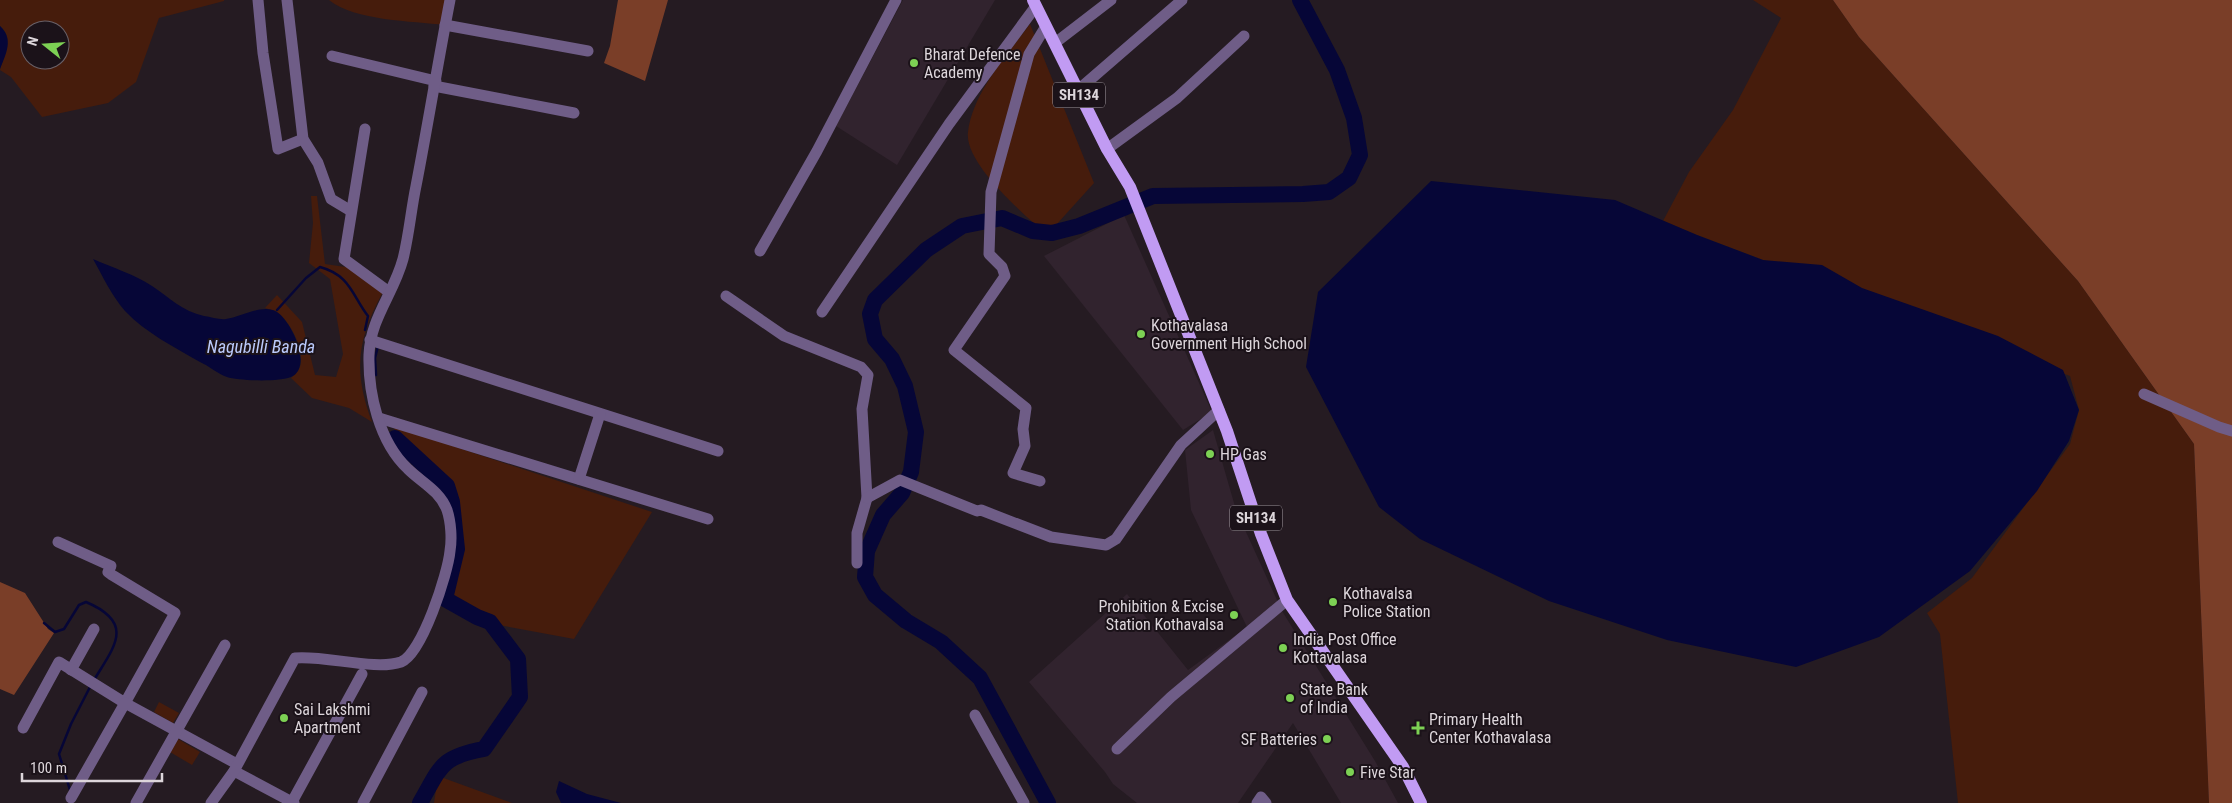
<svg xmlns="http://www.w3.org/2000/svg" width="2232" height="803" font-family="'Roboto Condensed',sans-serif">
	<rect width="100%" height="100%" fill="#251b22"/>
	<g fill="#31232e">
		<polygon points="903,0 995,0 897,165 836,126"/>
		<polygon points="1124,215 1212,412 1183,430 1044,256"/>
		<polygon points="1213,430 1236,510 1282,611 1375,761 1398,803 1341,803 1293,723 1238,803 1137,803 1113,784 1105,772 1029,682 1127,594 1188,670 1247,627 1191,510 1185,450"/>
	</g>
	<g fill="#461c0c" fill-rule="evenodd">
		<path d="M0,0H224V1L159,18L136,82L108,103L42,117L11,77L0,70C4,54 15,39 0,26ZM30,30H60V60H30Z"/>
		<path d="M329,0H450L445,25C412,21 355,21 329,0Z"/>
		<polygon points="1753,0 1833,0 1859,37 2078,281 2194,444 2209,803 1958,803 1940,634 1927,613 1972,578 2070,444 2079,410 2070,376 1697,235 1663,221 1689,172 1733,110 1781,18"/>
		<path d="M1030,24L1094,183L1047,235C1025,215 964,164 968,132C973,92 1007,55 1030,24Z"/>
		<path d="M311,196H317L325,264L352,268L383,292C357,339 353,372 372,422L349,408L312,398L291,378C294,375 297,373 299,369C307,354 290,319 276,312C273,310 268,309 265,308L277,295L302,322L315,375L336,377L343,354L330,279L309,263L313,223Z"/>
		<polygon points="392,426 652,512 574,639 477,621 440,604 458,564 460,542 457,504 449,481 416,455"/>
		<polygon points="159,702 179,713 173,723 154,712"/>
		<polygon points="178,739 200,752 192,765 170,752"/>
		<polygon points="438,776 512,803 434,803"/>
	</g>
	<g fill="#7a3e28">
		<polygon points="618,0 668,0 645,81 604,63 610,46"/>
		<polygon points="1833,0 2232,0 2232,803 2209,803 2194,444 2078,281 1859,37"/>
		<polygon points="0,582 25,593 48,629 54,633 14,695 0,689"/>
	</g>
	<g fill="#060637">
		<path d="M0,26C14,39 6,54 0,69Z"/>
		<polygon points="1431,181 1615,200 1697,235 1763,260 1822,265 1862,288 1998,336 2063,370 2079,410 2069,441 2037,491 1970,571 1879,637 1796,667 1667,640 1549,601 1420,539 1379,507 1306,367 1318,292"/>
		<path d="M93,259C113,268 134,274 152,286C170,298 182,311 204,316C211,317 220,320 226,319C242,317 263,303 277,312C292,322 313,367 291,377C280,382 239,381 227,377C218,374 209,366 200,362C174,347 146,333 125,311C112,296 103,277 93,259Z"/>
		<polygon points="559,781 587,794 621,803 561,803 556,792"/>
	</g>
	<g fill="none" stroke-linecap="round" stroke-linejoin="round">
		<g stroke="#060637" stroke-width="2.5">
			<path d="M277,310L306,278L320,267C350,275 352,295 368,316L365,330"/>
			<polyline points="376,375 375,358 378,346"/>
			<path d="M44,623L55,632L64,629L79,605L86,602C136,623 114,647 94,680"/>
			<polyline points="70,790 59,754 71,724 91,685"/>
		</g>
		<g stroke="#060637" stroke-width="16">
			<path d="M395,438L447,486L452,502L457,549L445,599L477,617L490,622L518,659L520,697L484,749C440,757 441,767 420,803"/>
			<polyline points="1048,803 980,678 941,642 906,621 875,595 865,577 867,551 883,515 902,493 911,472 916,432 905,386 892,359 875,339 870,314 875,300 926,250 962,226 1002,218 1033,231 1052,233 1079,226 1153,196 1303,194 1329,192 1349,178 1360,155 1354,118 1337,70 1300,0"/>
		</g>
		<g stroke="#6f5d87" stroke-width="11">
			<polyline points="258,0 263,53 278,149 303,139"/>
			<polyline points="287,0 303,139 318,163 331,199 351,211"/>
			<polyline points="445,25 588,51"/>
			<polyline points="1055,43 1111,0"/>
			<polyline points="332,56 436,81"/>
			<polyline points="434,86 574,113"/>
			<polyline points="1077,91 1182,0"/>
			<polyline points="365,129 344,259 389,292"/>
			<polyline points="1107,149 1177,98 1244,36"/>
			<polyline points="760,251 817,151 896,0"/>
			<polyline points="726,296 784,336 861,367 868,375 862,409 867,498 857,533 857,563"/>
			<polyline points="822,312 949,124 1036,6"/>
			<polyline points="370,340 718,451"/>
			<polyline points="2144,394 2219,427 2232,431"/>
			<polyline points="379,418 708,519"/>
			<polyline points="579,479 600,414"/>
			<polyline points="1040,481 1013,473 1025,446 1023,429 1026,408 954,350 1005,276 1002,267 989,254 991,192 1029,54 1046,26"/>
			<polyline points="867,498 900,480 977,511 981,510 1051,537 1106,545 1116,539 1181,445 1219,410"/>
			<polyline points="71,670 94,629"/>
			<polyline points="975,715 1024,803"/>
			<polyline points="23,728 59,662 125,703 175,613 112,575 108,572 111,566 58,542"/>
			<polyline points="1117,749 1171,697 1287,600"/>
			<polyline points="234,771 294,803"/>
			<polyline points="71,798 125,703 237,764"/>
			<polyline points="292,802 362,674"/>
			<polyline points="136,803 225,645"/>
			<path d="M211,803L234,771L295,658C325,655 375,671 401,662C422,654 448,573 450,551C452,539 451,522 447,510C440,491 421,482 408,469C379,442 368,393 369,355C370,319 394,293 403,259C409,235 411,210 416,186C428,124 438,62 450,0"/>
			<polyline points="363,803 422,692"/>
			<polyline points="1257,803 1261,797 1266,803"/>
		</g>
		<polyline stroke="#c19bf3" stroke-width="12" points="1033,0 1107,149 1130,187 1227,431 1261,534 1287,600 1403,767 1421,803"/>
	</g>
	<g fill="#7dd154" stroke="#1b1219" stroke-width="2">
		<circle cx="914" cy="63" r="5"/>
		<circle cx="1141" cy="334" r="5"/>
		<circle cx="1210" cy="454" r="5"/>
		<circle cx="1333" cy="602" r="5"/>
		<circle cx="1234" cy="615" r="5"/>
		<circle cx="1283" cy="648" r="5"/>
		<circle cx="1290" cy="698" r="5"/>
		<circle cx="284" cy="718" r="5"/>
		<path d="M1415.5 720.5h5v5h5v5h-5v5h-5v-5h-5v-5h5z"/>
		<circle cx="1327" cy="739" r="5"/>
		<circle cx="1350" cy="772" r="5"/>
	</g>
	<g text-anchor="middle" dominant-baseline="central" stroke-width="4" stroke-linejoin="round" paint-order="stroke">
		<g fill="#1b1219" stroke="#a39ba1" stroke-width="1">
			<rect x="1053" y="82.5" width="52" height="25" rx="4"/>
			<rect x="1230" y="505.5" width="52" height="25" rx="4"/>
		</g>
		<g font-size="15" font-weight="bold" fill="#ddd6db">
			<text x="1079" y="95">SH134</text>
			<text x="1256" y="518">SH134</text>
		</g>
		<g font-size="16" fill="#ddd6db" stroke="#1b1219" text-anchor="start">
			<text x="924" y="54">Bharat Defence<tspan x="924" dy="18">Academy</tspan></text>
			<text x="1151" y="325">Kothavalasa<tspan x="1151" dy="18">Government High School</tspan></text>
			<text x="1220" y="454">HP Gas</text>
			<text x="1343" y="593">Kothavalsa<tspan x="1343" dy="18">Police Station</tspan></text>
			<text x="1224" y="606" text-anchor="end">Prohibition &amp; Excise<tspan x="1224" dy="18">Station Kothavalsa</tspan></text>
			<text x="1293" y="639">India Post Office<tspan x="1293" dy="18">Kottavalasa</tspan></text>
			<text x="1300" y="689">State Bank<tspan x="1300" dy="18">of India</tspan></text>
			<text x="294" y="709">Sai Lakshmi<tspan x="294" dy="18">Apartment</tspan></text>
			<text x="1429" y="719">Primary Health<tspan x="1429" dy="18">Center Kothavalasa</tspan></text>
			<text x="1317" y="739" text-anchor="end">SF Batteries</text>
			<text x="1360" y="772">Five Star</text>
		</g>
		<g font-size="18" font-style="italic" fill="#bbcafc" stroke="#1b1219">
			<text x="261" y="346">Nagubilli Banda</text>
		</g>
	</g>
	<g transform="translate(45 45) rotate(287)"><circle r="24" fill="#1b1219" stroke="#696067"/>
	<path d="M0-4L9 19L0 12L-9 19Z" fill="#7dd154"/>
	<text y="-8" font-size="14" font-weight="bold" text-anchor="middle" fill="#ddd6db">N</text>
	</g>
	<path d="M22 773v8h140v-8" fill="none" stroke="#ddd6db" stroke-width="2.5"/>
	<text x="30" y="773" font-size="15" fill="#ddd6db" stroke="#1b1219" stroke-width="4" paint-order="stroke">100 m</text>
</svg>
